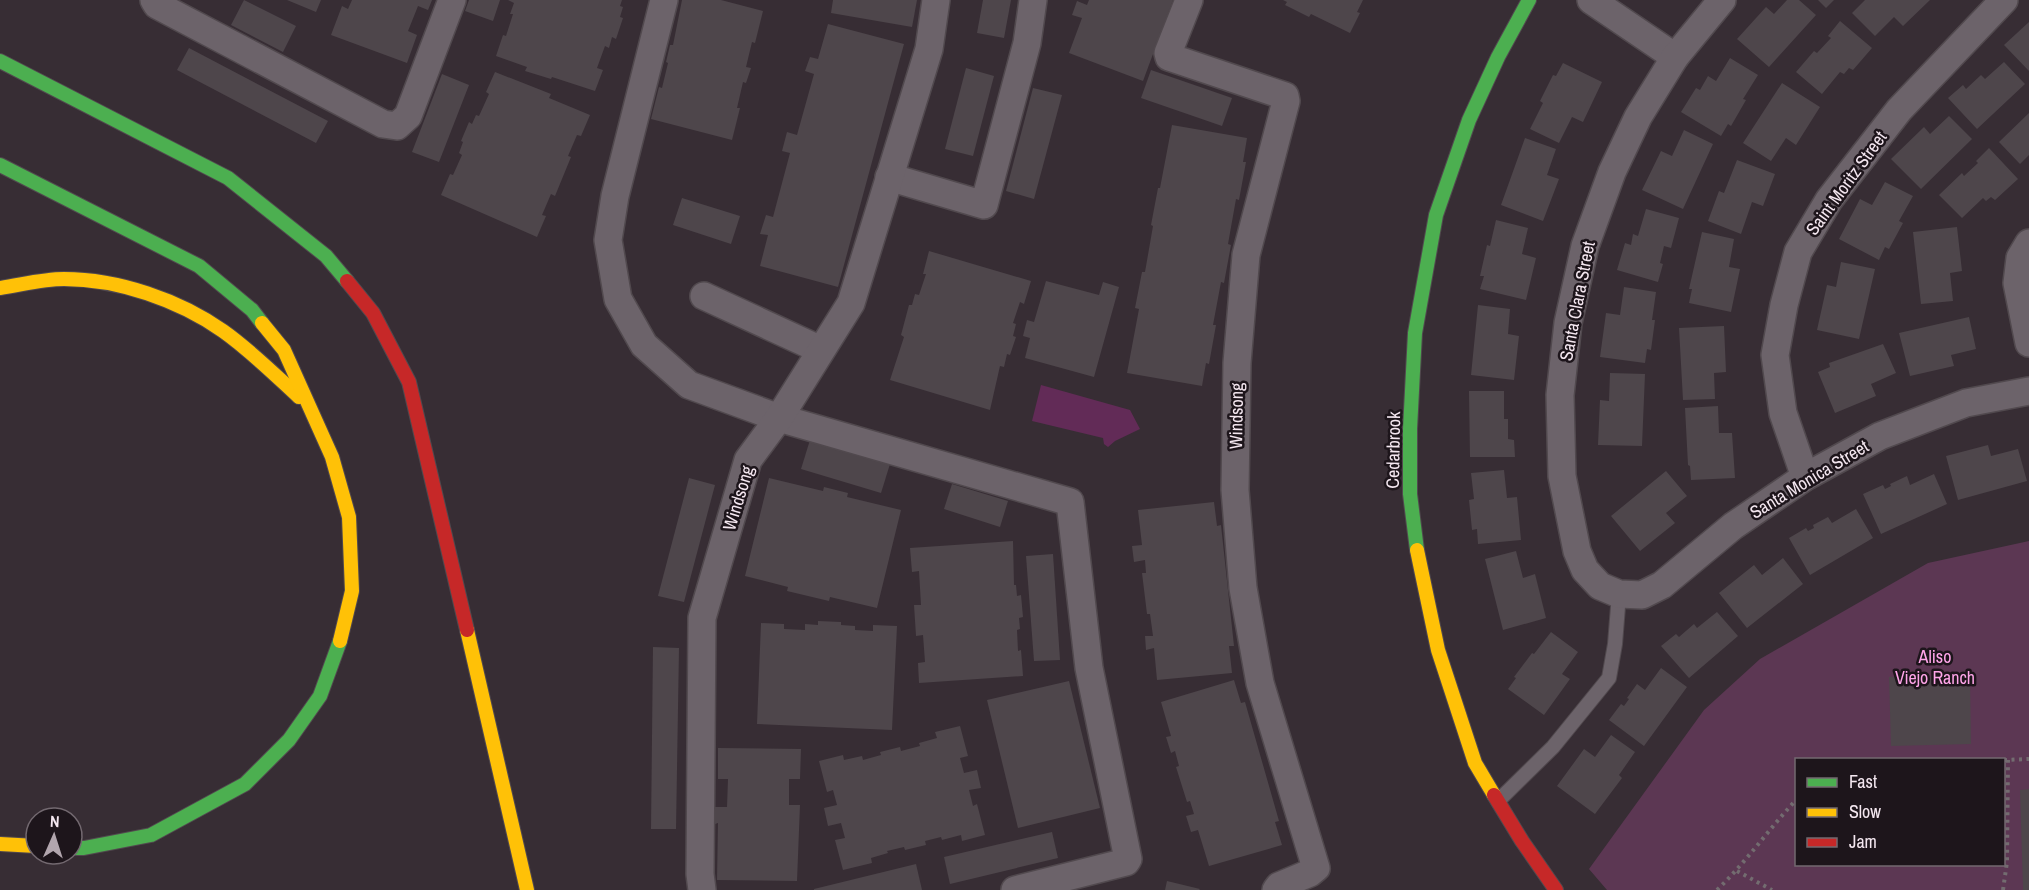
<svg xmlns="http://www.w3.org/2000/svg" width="2029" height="890" font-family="'Archivo Narrow',sans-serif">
	<rect width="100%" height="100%" fill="#372d34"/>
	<path fill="#5c3753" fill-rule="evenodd" d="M2029,541V890H1607L1589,869L1704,710L1760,659L1928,563ZM1796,760H2004V864H1796Z"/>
	<polygon fill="#622b57" points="1041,385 1130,410 1140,429 1115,441 1108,447 1104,444 1103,438 1032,421"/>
	<g fill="#4e464b">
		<polygon points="244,0 296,26 283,52 231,25"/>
		<polygon points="287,0 321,0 316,12"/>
		<polygon points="352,0 432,0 428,10 418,6 408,31 417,35 407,63 331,35 342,6 348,9"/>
		<polygon points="469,0 500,0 493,21 465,11"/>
		<polygon points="508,0 622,0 620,6 623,7 620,17 623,18 616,39 612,37 609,48 605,46 597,68 603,70 595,91 552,77 551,79 525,71 527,67 496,56 503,35 506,36 513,14 510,14 514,3"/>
		<polygon points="682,0 721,0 763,11 755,43 752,42 746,67 751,68 746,83 743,82 737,108 740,108 732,140 651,119 659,87 662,88 668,63 666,62 670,45 673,45"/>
		<polygon points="833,0 917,0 912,27 831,13"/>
		<polygon points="983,0 1011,0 1004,38 977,33"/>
		<polygon points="1089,0 1173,0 1143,81 1069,53 1082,18 1072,15 1077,1 1087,5"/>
		<polygon points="1283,0 1363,0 1357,12 1360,13 1350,33 1311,14 1309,17 1285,5 1287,2"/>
		<polygon points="1787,0 1799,0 1816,15 1769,67 1737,39 1766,7 1774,14"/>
		<polygon points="1818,0 1834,0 1826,8"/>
		<polygon points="1865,0 1930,0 1903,26 1894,17 1875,36 1852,13"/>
		<polygon points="1840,21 1872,48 1853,70 1849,68 1844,74 1840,72 1822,94 1796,72 1814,51 1817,53 1831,38 1828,36"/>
		<polygon points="2029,22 2029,71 2004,45"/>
		<polygon points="828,24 904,44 838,287 760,266 768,235 760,234 766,215 773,217 790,153 782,151 787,132 797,135 814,74 805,71 810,57 818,59"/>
		<polygon points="189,48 328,121 316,143 177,70"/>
		<polygon points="1730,58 1758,75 1743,99 1746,100 1731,126 1728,124 1721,136 1681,112 1696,88 1700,90 1708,76 1716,81"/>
		<polygon points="2004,62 2025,84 1977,129 1948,98 1963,85 1966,89 1981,75 1985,79"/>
		<polygon points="1563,63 1602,82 1583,122 1572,117 1559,143 1530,129 1543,103 1540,101 1553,75 1556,76"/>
		<polygon points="966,68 994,76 973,156 945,149"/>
		<polygon points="1151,70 1232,98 1222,126 1141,98"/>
		<polygon points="495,72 551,94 549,98 590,115 581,136 577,135 568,156 571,157 555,196 551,194 542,215 546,216 537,237 441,195 450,174 453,175 462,155 459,153 463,142 461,141 469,122 472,124 476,115 479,116 489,94 486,92"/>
		<polygon points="442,74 469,85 439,162 412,152"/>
		<polygon points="1782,83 1820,107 1796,145 1786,138 1771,161 1743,143"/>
		<polygon points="1033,88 1062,95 1034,199 1006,191"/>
		<polygon points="2029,113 2029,155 2020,164 1999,142"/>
		<polygon points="1949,116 1972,139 1921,189 1891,159 1924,127 1930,134"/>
		<polygon points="1172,125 1247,138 1243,162 1246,162 1239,200 1236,199 1228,244 1231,245 1224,283 1221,282 1213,325 1216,325 1209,364 1206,363 1202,386 1127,373 1139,309 1135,308 1142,272 1145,272 1153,226 1151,225 1158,188 1160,188"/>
		<polygon points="1684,130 1713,144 1683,209 1642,190 1661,151 1672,156"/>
		<polygon points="1525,138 1556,149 1547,175 1559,179 1543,221 1501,205"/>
		<polygon points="1989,148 2018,179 1995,200 1991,197 1986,201 1983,198 1962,218 1939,195 1962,173 1964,176 1978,163 1976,161"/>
		<polygon points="1737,160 1775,174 1763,206 1752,202 1741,234 1708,221 1719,191 1724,193"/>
		<polygon points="1885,182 1913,196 1899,221 1903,223 1889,249 1885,247 1879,260 1839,239 1860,199 1872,205"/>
		<polygon points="682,198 740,216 731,244 673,225"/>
		<polygon points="1646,209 1679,218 1671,248 1664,246 1660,263 1663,264 1658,282 1617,270 1625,243 1631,245 1633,234 1638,236"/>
		<polygon points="1496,220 1528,228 1522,254 1536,258 1526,300 1480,289 1484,276 1480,276 1487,245 1490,246"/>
		<polygon points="1957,227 1962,271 1950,273 1953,301 1921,304 1913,232"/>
		<polygon points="1702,232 1734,239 1729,267 1740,269 1731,312 1689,303 1692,289 1689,289"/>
		<polygon points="929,251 1031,281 1024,304 1020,302 1013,323 1016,324 1013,336 1016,337 1010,355 1007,354 1004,367 1000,366 990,410 890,380 904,337 901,335 909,305 912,305 915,294 919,295 926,274 923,274"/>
		<polygon points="1841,262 1875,269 1859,339 1817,330 1827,285 1836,287"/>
		<polygon points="1046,281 1099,295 1103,282 1119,287 1094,377 1025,358 1030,338 1023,336 1027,320 1034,322"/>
		<polygon points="1624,287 1656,292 1652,320 1655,320 1651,350 1647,349 1645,363 1600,357 1606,313 1620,315"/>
		<polygon points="1478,305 1510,309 1508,334 1519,336 1514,380 1471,375"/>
		<polygon points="1969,317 1976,349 1951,355 1954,366 1910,376 1899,333"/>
		<polygon points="1724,326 1726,372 1714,373 1715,399 1683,400 1679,328"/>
		<polygon points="1883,344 1896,373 1871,384 1876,396 1835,413 1818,372 1830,367 1829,363"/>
		<polygon points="1610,373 1645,374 1642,446 1598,445 1600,400 1609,401"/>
		<polygon points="1469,391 1504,391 1504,419 1508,419 1508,439 1514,440 1515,457 1470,457"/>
		<polygon points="1718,406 1719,433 1732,433 1735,478 1691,480 1690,466 1688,465 1685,408"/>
		<polygon points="810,440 890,464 881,493 801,469"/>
		<polygon points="1988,445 1991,456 2018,449 2027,481 1958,500 1946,456"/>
		<polygon points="1504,470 1507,498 1517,497 1521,540 1478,544 1477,529 1472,530 1469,500 1474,499 1471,473"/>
		<polygon points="1666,471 1687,496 1666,513 1675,523 1640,551 1611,516"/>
		<polygon points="1934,474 1947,504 1881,534 1863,494 1883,485 1885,489 1891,486 1890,484 1907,476 1910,485"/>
		<polygon points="689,478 715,485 684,602 658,596"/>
		<polygon points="769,478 823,491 824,487 848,493 847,497 901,510 877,608 830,597 829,601 787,591 788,587 745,576"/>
		<polygon points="952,484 1008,501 1000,527 944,509"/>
		<polygon points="1214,502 1217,526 1221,525 1234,646 1229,646 1232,673 1157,680 1154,648 1146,650 1145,636 1153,636 1150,614 1147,614 1142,573 1146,573 1145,560 1134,562 1132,546 1142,545 1138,510"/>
		<polygon points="1856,509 1873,538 1810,575 1789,538 1806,528 1808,531 1814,528 1813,525 1828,517 1832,523"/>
		<polygon points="1013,541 1014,585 1016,585 1017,596 1021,595 1023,617 1019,618 1020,629 1017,630 1018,651 1021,650 1023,676 919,683 918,663 925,662 923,635 916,636 914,605 921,605 919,571 912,572 910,548"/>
		<polygon points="1516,551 1523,578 1535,574 1546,618 1503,630 1485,559"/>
		<polygon points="1053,554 1060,660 1034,661 1026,556"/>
		<polygon points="1783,558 1803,584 1747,628 1719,593 1754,565 1762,575"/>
		<polygon points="1717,612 1738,636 1689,678 1661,646 1676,634 1679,637 1694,624 1697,628"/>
		<polygon points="818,621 841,622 841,625 855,626 855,630 873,631 873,625 897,626 892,730 757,724 761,623 784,624 784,629 805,630 805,624 818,625"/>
		<polygon points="1551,632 1578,652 1562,674 1570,679 1544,715 1508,689 1516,678 1514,677 1532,653 1534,654"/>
		<polygon points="653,647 679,648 676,829 651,829"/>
		<polygon points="1661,668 1687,687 1644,746 1609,720 1621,704 1624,706 1629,699 1627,698 1637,684 1645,690"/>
		<polygon points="1970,676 1971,744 1891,746 1889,677"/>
		<polygon points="1234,680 1241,703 1245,702 1279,821 1275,822 1282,845 1209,866 1198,830 1191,832 1186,816 1194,814 1190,801 1187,802 1176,767 1179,766 1175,751 1171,753 1166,737 1171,736 1161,702"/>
		<polygon points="1069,681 1100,808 1018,828 987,700"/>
		<polygon points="960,726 968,756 960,758 964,773 977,770 981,788 969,790 973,806 977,804 985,835 962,841 961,835 942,840 941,837 925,841 926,845 905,850 904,847 887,851 888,853 871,858 872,863 843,870 835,840 845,838 841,823 828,826 824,808 837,805 833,790 827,792 819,761 843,755 844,760 862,756 863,760 881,755 880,752 900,747 901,751 920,746 919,743 937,738 935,732"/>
		<polygon points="1611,735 1635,752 1619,775 1622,778 1595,814 1557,786 1584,749 1595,757"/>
		<polygon points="718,748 801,749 800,779 789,779 789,805 800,805 797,881 717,880 718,823 715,824 715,807 727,807 728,779 718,779"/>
		<polygon points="2029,789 2029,890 2023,890 2020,790"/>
		<polygon points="1052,832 1058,858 950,884 944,857"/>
		<polygon points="916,864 922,890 814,890 814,889"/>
		<polygon points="1167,881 1200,889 1199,890 1165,890"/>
	</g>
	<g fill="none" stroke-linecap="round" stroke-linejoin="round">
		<g stroke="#51494e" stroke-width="16">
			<polyline id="lane" points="1498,801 1553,747 1609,678 1615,644 1619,594"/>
		</g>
		<g stroke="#51494e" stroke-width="30">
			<g id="street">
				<polyline points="154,0 157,5 383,124 397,126 408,116 452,0"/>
				<polyline points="664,0 615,196 608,240 618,299 644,345 689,385 779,418 1070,502 1089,668 1128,859 1126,862 1015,890"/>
				<polyline points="1189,0 1168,53 1169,57 1285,96 1286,101 1246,255 1237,363 1235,490 1243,588 1260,683 1316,868 1310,873 1279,886 1276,890"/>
				<polyline points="1591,0 1675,57"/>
				<polyline points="1722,0 1675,57 1638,117 1612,172 1585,246 1568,323 1560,395 1562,476 1577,551 1585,570 1600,586 1619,594 1642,595 1662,585 1733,526 1805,477 1880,436 1966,403 2029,391"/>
				<polyline points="889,177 984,205 1027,43 1033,0"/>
				<polyline points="2029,243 2020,258 2017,283 2029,343"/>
				<polyline points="704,296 821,350"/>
				<polyline points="1805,477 1783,413 1775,355 1784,305 1798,252 1829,200 1899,110 2004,0"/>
				<polyline points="702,890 700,874 702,618 748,460 779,418 851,303 929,49 936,0"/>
			</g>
		</g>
		<g stroke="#51494e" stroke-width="16">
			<g id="fast">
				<polyline points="0,61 228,178 326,256 347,281"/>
				<polyline points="0,165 199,266 252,310 262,323"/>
				<polyline points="1417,550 1410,494 1410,429 1415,333 1436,215 1469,120 1498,57 1529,0"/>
				<polyline points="72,848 84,848 151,835 245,784 289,740 320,696 340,641"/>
			</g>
		</g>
		<g stroke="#51494e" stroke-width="16">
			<g id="slow">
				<path d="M0,288C21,285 42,279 64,279C118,279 179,300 223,331C250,350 274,374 299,397"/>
				<polyline points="262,323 284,350 332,457 349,517 352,591 340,641"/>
				<polyline points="1417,550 1438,650 1475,763 1494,795"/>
				<polyline points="467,630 527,890"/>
				<polyline points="0,844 36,846"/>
			</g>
		</g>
		<g stroke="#51494e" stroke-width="16">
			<g id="jam">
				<polyline points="347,281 373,313 409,382 467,630"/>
				<polyline points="1494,795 1522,841 1556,890"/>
			</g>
		</g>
		<g stroke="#736c70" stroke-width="4" stroke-dasharray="3 4.5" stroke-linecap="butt">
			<polyline points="2004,760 2029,759"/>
			<polyline points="1737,871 1772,890"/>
			<path d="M1717,890C1746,862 1769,829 1796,800"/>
			<polyline points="2003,890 2007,862 2008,760"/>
		</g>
		<use href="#lane" stroke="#6c636a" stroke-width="14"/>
		<use href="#street" stroke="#6c636a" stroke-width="27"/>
		<use href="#fast" stroke="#4caf50" stroke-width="14"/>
		<use href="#slow" stroke="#ffc107" stroke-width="14"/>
		<use href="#jam" stroke="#c62828" stroke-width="14"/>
	</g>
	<g text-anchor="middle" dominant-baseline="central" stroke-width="5" stroke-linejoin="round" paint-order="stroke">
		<g font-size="18" fill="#f4e7f0" stroke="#1d151b">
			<text transform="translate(1846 183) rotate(-54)">Saint Moritz Street</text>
			<text transform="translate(1577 301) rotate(-79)">Santa Clara Street</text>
			<text transform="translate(1236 416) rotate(-89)">Windsong</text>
			<text transform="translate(1393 450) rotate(-89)">Cedarbrook</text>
			<text transform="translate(1809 479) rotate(-31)">Santa Monica Street</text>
			<text transform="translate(738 498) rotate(-73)">Windsong</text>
		</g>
		<g font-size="18" fill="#ffa5e9" stroke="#1d151b">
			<text x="1935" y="656">Aliso<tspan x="1935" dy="21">Viejo Ranch</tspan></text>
		</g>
	</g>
	<rect x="1795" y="758" width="210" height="108" fill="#1d151b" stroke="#736970" stroke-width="1.5"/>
	<rect x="1807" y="778" width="30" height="9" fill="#4caf50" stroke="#736970" stroke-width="1.5"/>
	<text x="1849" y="788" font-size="18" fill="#f4e7f0">Fast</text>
	<rect x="1807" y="808" width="30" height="9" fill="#ffc107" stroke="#736970" stroke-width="1.5"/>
	<text x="1849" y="818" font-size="18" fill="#f4e7f0">Slow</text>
	<rect x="1807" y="838" width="30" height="9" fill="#c62828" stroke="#736970" stroke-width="1.5"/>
	<text x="1849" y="848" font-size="18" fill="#f4e7f0">Jam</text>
	<g transform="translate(54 836) rotate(3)"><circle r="28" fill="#1d151b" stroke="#736970" stroke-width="1.5"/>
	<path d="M0-4.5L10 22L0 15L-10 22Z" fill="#b2a6ae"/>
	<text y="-9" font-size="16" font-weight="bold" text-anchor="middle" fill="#f4e7f0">N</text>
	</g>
</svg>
